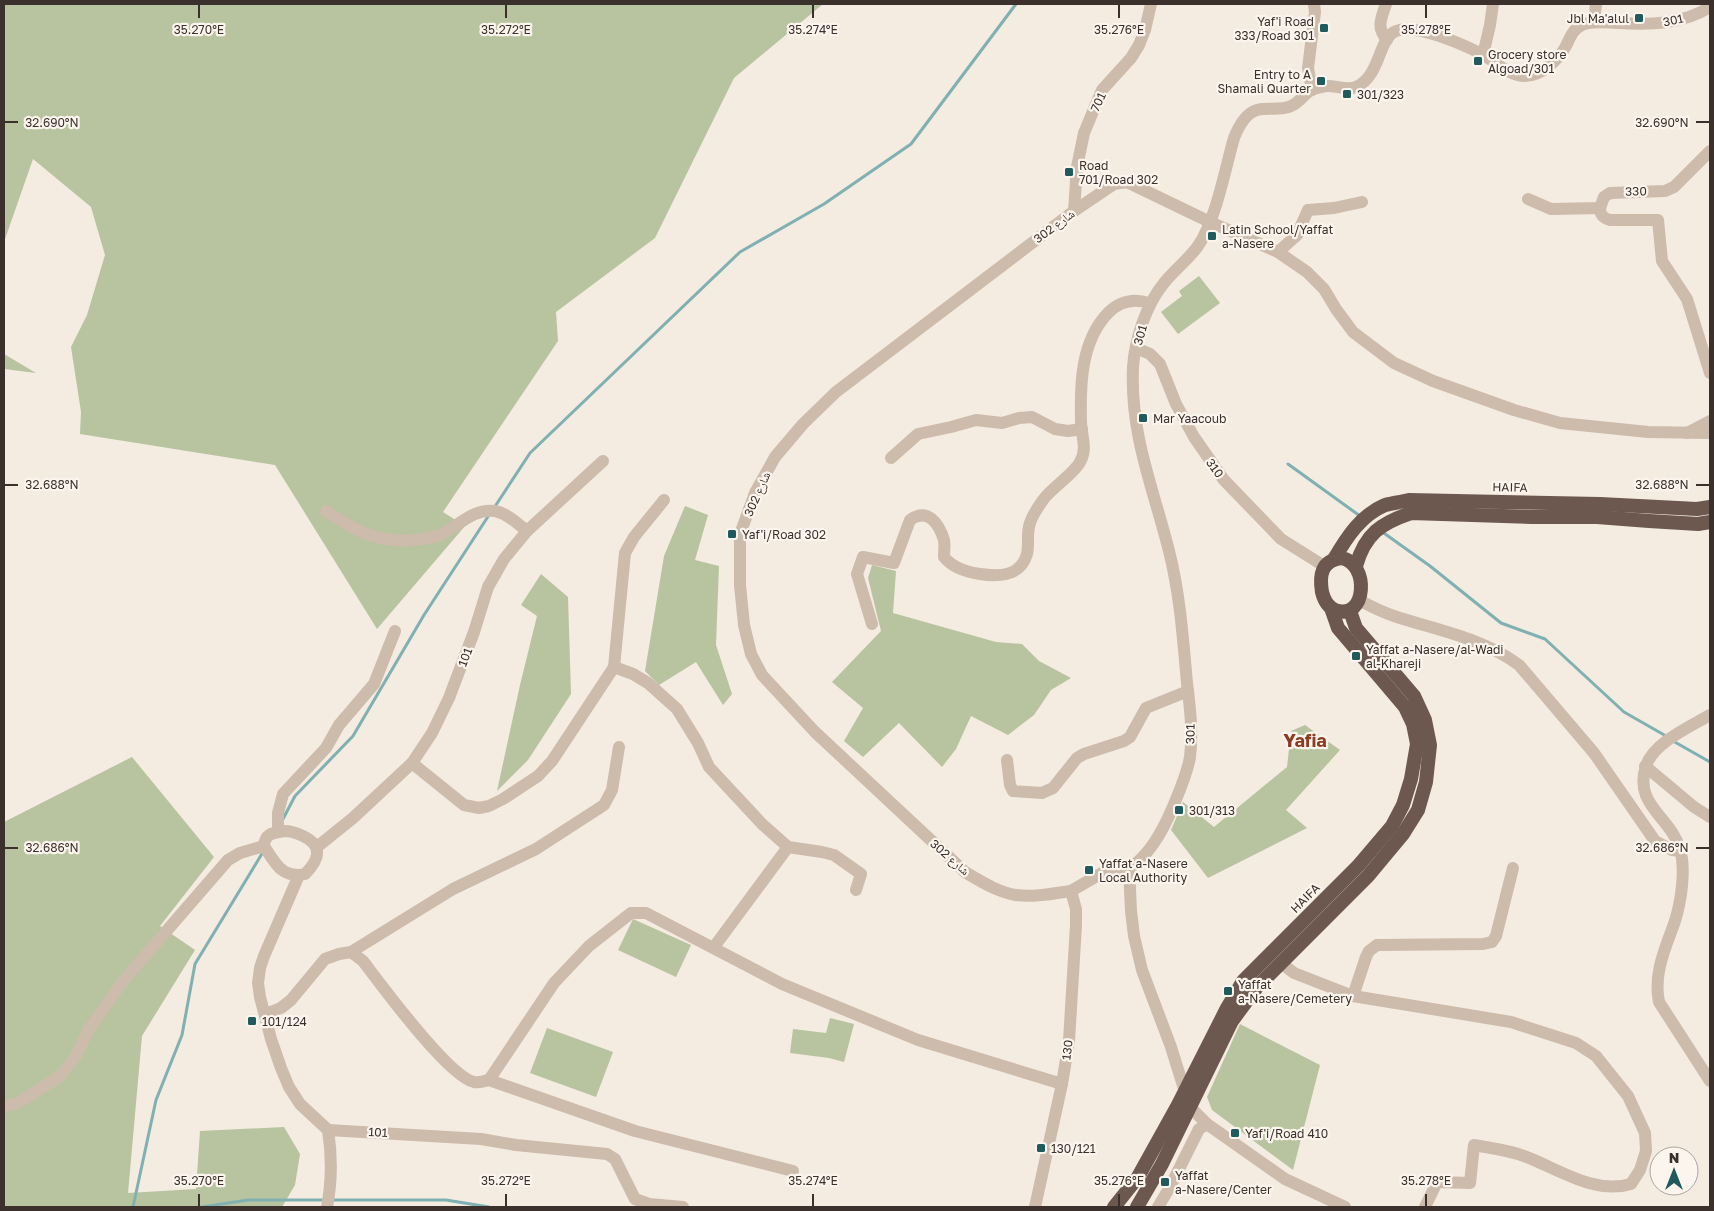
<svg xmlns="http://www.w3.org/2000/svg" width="1714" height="1211" font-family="'Golos Text','Noto Naskh Arabic',sans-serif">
	<rect width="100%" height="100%" fill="#f4ebe1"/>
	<g fill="#b8c4a0">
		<polygon points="4,4 823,4 734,78 655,238 556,312 558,341 443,512 465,526 377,629 275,465 80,434 81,412 71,347 87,315 105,255 91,207 33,159 4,242"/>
		<polygon points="1199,276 1220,303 1178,334 1161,312 1182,296 1179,291"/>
		<polygon points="4,354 36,373 4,369"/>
		<polygon points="685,506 708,515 695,560 719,566 716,645 732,694 723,705 696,662 659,685 645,671 664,556"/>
		<polygon points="872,565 896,571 893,613 996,642 1022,644 1039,661 1071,678 1051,690 1034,715 1008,735 971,716 956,749 942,767 899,723 863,757 844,741 863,708 832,682 881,631 868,578"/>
		<polygon points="541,574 568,597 571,694 528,760 497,791 520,685 537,616 521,605"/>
		<polygon points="1305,725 1340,750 1286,810 1307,828 1208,878 1171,830 1183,802 1214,827 1287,767 1291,731"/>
		<polygon points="132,757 214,857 160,926 195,950 142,1036 128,1193 196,1189 200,1131 284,1127 300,1154 295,1185 282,1207 4,1207 4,822"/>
		<polygon points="633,919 691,945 676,977 618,950"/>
		<polygon points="830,1018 854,1024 844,1062 829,1058 790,1053 793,1029 826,1033"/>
		<polygon points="1240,1024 1320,1065 1293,1170 1212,1110 1207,1097"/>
		<polygon points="547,1028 613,1052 596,1097 530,1073"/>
	</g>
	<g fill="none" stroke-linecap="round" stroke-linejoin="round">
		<g stroke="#7fb0b2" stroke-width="3">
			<polyline points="1288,464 1360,516"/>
			<polyline points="494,508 530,453 740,252 824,204 911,144 1016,4"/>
			<polyline points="1381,531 1430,566 1501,623 1545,639 1624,712 1666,736"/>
			<polyline points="1673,741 1710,762"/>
			<polyline points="283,819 295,796 353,736 424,615 489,515"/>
			<polyline points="330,1200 446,1200 489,1207"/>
			<polyline points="133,1207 156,1100 182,1035 195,964 263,852"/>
			<polyline points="202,1207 248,1200 324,1200"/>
		</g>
		<g stroke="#cdbbac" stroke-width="12">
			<path d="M1386,4C1381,19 1376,27 1387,40"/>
			<polyline points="1594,22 1596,4"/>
			<polyline points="1483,55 1490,25 1493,4"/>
			<polyline points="1312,90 1308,68 1315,12 1314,4"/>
			<polyline points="1528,199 1551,209 1600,208 1604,197 1610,193 1665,191 1674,187 1710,151"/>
			<path d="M1600,208C1600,215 1603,218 1610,220H1658L1662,261L1687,299L1710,373"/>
			<polyline points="1074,211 1077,167 1084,133 1102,90 1131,58 1139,45 1145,30 1151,4"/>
			<polyline points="1210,222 1278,252 1307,272 1324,289 1336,309 1353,332 1394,363 1433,381 1514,410 1560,423 1648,432 1710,433"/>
			<polyline points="1278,252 1297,235 1308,210 1334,208 1362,202"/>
			<polyline points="1136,348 1150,354 1160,364 1176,404 1194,437 1224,480 1281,539 1324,566"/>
			<polyline points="1687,433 1710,421"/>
			<polyline points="891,458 918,434 951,427 976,420 1002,423 1019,418 1032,417 1055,429 1068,431 1082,429"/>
			<path d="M326,511C356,531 377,543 414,540C425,539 434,538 444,533C460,524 475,508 495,511C507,513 518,524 527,531"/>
			<path d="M1359,600C1370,606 1382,612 1394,616C1436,630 1483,638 1519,665L1594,753L1655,841L1672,850L1681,851"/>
			<path d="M872,624L857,574L863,557L894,563L910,520C928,507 939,524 944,540C945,545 944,551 944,557C953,568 966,572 980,574C1000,577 1021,576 1027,554C1029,545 1027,535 1029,527C1030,519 1038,507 1043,500C1051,488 1074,474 1080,462C1088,449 1081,435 1081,421C1080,384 1081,341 1108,313C1120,301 1133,298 1149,303"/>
			<polyline points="614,667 633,674 648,683 677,709 698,743 709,767 762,824 788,847 822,852 834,855 861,874 856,890"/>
			<path d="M1710,715C1691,726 1653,743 1646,766C1633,805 1671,817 1680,849C1686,869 1681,902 1675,921C1666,947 1653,973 1659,1002L1710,1081"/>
			<polyline points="1007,760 1010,785 1013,791 1042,793 1053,788 1077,758 1084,754 1124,741 1130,737 1146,708 1188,691"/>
			<polyline points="412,763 464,805 479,808 489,806 503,799 538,776 552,761 614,667 625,553 634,537 664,500"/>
			<polyline points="1645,766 1694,807 1710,817"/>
			<path d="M284,831C291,831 297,833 303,836C324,846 319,860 305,874C282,879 275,863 264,846C265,833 273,833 284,831Z"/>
			<polyline points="278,832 278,813 283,794 326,748 339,725 374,684 395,631"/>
			<polyline points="317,847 353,818 412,763 432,733 449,698 474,632 488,587 504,559 527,531 603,461"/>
			<polyline points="299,875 264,956 260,968 258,983 260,997 271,1039 281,1068 289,1087 300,1104 328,1130"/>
			<polyline points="1071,891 1102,873 1129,869"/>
			<polyline points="714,947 788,847"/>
			<polyline points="351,952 453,889 536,849 604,805 612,790 619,747"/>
			<path d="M1281,963L1294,973L1353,996L1511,1022L1576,1043L1596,1056L1628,1096L1645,1133L1646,1151L1640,1170L1631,1184C1594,1195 1557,1168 1524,1156C1508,1150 1490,1148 1474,1145L1470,1183L1437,1182L1425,1207"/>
			<polyline points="1353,996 1366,957 1369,951 1377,945 1483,944 1492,942 1496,936 1513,868"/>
			<path d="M265,1014L281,1008L291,1000L325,959L339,954L351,952L363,961C382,986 448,1076 474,1082C479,1083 484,1081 489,1080L635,1131L793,1171"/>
			<polyline points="489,1080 554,983 589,946 631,913 646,913 782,984 918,1040 1062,1084"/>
			<polyline points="4,1106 18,1103 59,1077 76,1056 89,1029 124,980 228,860 240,853 264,846"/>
			<polyline points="1207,1124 1285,1179 1345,1207"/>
			<polyline points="1158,1207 1170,1187 1199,1129 1207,1124 1191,1108 1187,1098"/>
		</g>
		<g stroke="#cdbbac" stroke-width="12">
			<path d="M1185,1092L1171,1047L1142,970L1134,936L1131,911L1129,869C1150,854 1162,832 1172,809C1179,792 1187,775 1190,757C1193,732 1190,707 1187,683C1183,639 1180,594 1169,551C1153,487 1130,435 1133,367C1135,339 1146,305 1164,283C1174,270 1189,259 1198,246C1216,220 1225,169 1234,138C1238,128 1246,113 1257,110C1268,107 1280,111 1291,106C1299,103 1304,94 1311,90C1315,88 1322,87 1326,86C1335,85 1347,91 1356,87C1381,76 1378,38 1396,31C1416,23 1464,45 1482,54C1496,62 1509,76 1525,76C1542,76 1559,59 1566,46C1570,38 1573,29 1582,25C1592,20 1608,23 1619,23C1651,25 1683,24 1710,7"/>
			<path d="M327,1207C332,1181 332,1156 328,1130L481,1139L516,1145L607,1154L615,1159L635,1199L649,1204L683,1207"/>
			<path d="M1035,1207L1062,1084L1069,1041L1076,925V909L1071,891C1019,899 1011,900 965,872L815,732L762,675L751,654L744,625L740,585V534L755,493L775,457L803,424L836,392L1074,211L1114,184L1127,182L1210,222"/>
		</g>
		<g stroke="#6c584f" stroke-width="14">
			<path d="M1341,558C1370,562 1367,622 1335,610C1328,607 1324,600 1322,592C1319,574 1322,561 1341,558Z"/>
			<path d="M1334,559C1347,537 1361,515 1385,505C1393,503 1401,502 1409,500L1600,504L1697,509L1710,507"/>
			<path d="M1356,566C1365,534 1381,523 1411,513L1532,517H1597L1649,521L1698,524L1710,522"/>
			<polyline points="1114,1207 1138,1177 1178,1105 1227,1008 1243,981 1358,866 1392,826 1403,805 1411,779 1417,744 1413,724 1405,707 1338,628 1331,608"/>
			<polyline points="1137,1207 1162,1164 1232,1021 1257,987 1368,876 1403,834 1418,810 1426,782 1430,745 1425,720 1414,696 1356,628 1350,611"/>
		</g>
	</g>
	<path fill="none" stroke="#3b302b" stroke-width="2" d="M199,5V18M506,5V18M813,5V18M1119,5V18M1426,5V18M5,122H18M1696,122H1709M5,485H18M1696,485H1709M5,848H18M1696,848H1709M199,1194V1206M506,1194V1206M813,1194V1206M1119,1194V1206M1426,1194V1206"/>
	<g fill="#1f5a5e" stroke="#fbf5ee" stroke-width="2">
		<rect x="1634" y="13" width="10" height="10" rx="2.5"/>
		<rect x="1319" y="23" width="10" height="10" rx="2.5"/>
		<rect x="1473" y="56" width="10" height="10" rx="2.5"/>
		<rect x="1316" y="76" width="10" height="10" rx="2.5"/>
		<rect x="1342" y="89" width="10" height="10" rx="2.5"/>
		<rect x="1064" y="167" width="10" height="10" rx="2.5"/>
		<rect x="1207" y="231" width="10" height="10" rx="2.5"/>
		<rect x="1138" y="413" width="10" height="10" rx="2.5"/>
		<rect x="727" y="529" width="10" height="10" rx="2.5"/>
		<rect x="1351" y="651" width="10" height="10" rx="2.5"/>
		<rect x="1174" y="805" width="10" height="10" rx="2.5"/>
		<rect x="1084" y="865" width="10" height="10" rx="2.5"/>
		<rect x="1223" y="986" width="10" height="10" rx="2.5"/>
		<rect x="247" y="1016" width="10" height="10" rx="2.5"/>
		<rect x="1230" y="1128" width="10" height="10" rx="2.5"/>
		<rect x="1036" y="1143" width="10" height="10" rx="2.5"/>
		<rect x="1160" y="1177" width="10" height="10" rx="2.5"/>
	</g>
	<g text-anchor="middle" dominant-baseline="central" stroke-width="4.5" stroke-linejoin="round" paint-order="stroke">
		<g font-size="12" fill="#3b302b" stroke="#fbf5ee" text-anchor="start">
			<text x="1629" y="18" text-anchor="end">Jbl Ma'alul</text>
			<text x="1314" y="21" text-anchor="end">Yaf'i Road<tspan x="1314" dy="14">333/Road 301</tspan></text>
			<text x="1488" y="54">Grocery store<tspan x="1488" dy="14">Algoad/301</tspan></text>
			<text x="1311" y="74" text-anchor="end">Entry to A<tspan x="1311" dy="14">Shamali Quarter</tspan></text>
			<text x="1357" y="94">301/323</text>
			<text x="1079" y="165">Road<tspan x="1079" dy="14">701/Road 302</tspan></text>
			<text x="1222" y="229">Latin School/Yaffat<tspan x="1222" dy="14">a-Nasere</tspan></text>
			<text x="1153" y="418">Mar Yaacoub</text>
			<text x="742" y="534">Yaf'i/Road 302</text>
			<text x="1366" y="649">Yaffat a-Nasere/al-Wadi<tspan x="1366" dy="14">al-Khareji</tspan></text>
			<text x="1189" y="810">301/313</text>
			<text x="1099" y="863">Yaffat a-Nasere<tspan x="1099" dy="14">Local Authority</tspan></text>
			<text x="1238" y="984">Yaffat<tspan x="1238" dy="14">a-Nasere/Cemetery</tspan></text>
			<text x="262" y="1021">101/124</text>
			<text x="1245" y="1133">Yaf'i/Road 410</text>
			<text x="1051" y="1148">130/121</text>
			<text x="1175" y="1175">Yaffat<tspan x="1175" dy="14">a-Nasere/Center</tspan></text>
		</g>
		<g font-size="12" fill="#3b302b" stroke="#fbf5ee">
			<text transform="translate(1673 20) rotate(-12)">301</text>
			<text transform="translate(1098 102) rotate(-65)">701</text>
			<text transform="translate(1636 191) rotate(-1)">330</text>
			<text transform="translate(1054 226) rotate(-37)">شارع 302</text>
			<text transform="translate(1140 335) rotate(-74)">301</text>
			<text transform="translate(1215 468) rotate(54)">310</text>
			<text transform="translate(1510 487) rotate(1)">HAIFA</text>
			<text transform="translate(757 494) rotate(-66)">شارع 302</text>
			<text transform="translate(465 657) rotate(-69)">101</text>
			<text transform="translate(1190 734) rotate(-89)">301</text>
			<text transform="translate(950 857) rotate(41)">شارع 302</text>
			<text transform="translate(1305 898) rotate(-45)">HAIFA</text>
			<text transform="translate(1067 1050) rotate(-83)">130</text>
			<text transform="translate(378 1132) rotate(3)">101</text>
		</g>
		<g font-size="18" font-weight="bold" fill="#8c3b22" stroke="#fbf5ee">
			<text x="1305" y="740">Yafia</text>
		</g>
	</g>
	<g font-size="12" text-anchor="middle" fill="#3b302b" stroke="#fbf5ee" stroke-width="4.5" stroke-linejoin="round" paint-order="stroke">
		<text x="199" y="34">35.270°E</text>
		<text x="506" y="34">35.272°E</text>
		<text x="813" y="34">35.274°E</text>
		<text x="1119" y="34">35.276°E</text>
		<text x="1426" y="34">35.278°E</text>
		<text x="52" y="127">32.690°N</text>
		<text x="1662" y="127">32.690°N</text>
		<text x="52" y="489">32.688°N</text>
		<text x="1662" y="489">32.688°N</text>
		<text x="52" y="852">32.686°N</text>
		<text x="1662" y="852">32.686°N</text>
		<text x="199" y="1185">35.270°E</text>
		<text x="506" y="1185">35.272°E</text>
		<text x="813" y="1185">35.274°E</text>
		<text x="1119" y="1185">35.276°E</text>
		<text x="1426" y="1185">35.278°E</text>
	</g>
	<rect width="1714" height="1211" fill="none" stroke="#3b302b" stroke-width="10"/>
	<g transform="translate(1674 1171)"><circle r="24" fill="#fbf5ee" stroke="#aea6a0"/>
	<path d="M0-4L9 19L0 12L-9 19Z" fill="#1f5a5e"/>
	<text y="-8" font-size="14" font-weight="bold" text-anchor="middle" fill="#3b302b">N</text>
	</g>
</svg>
